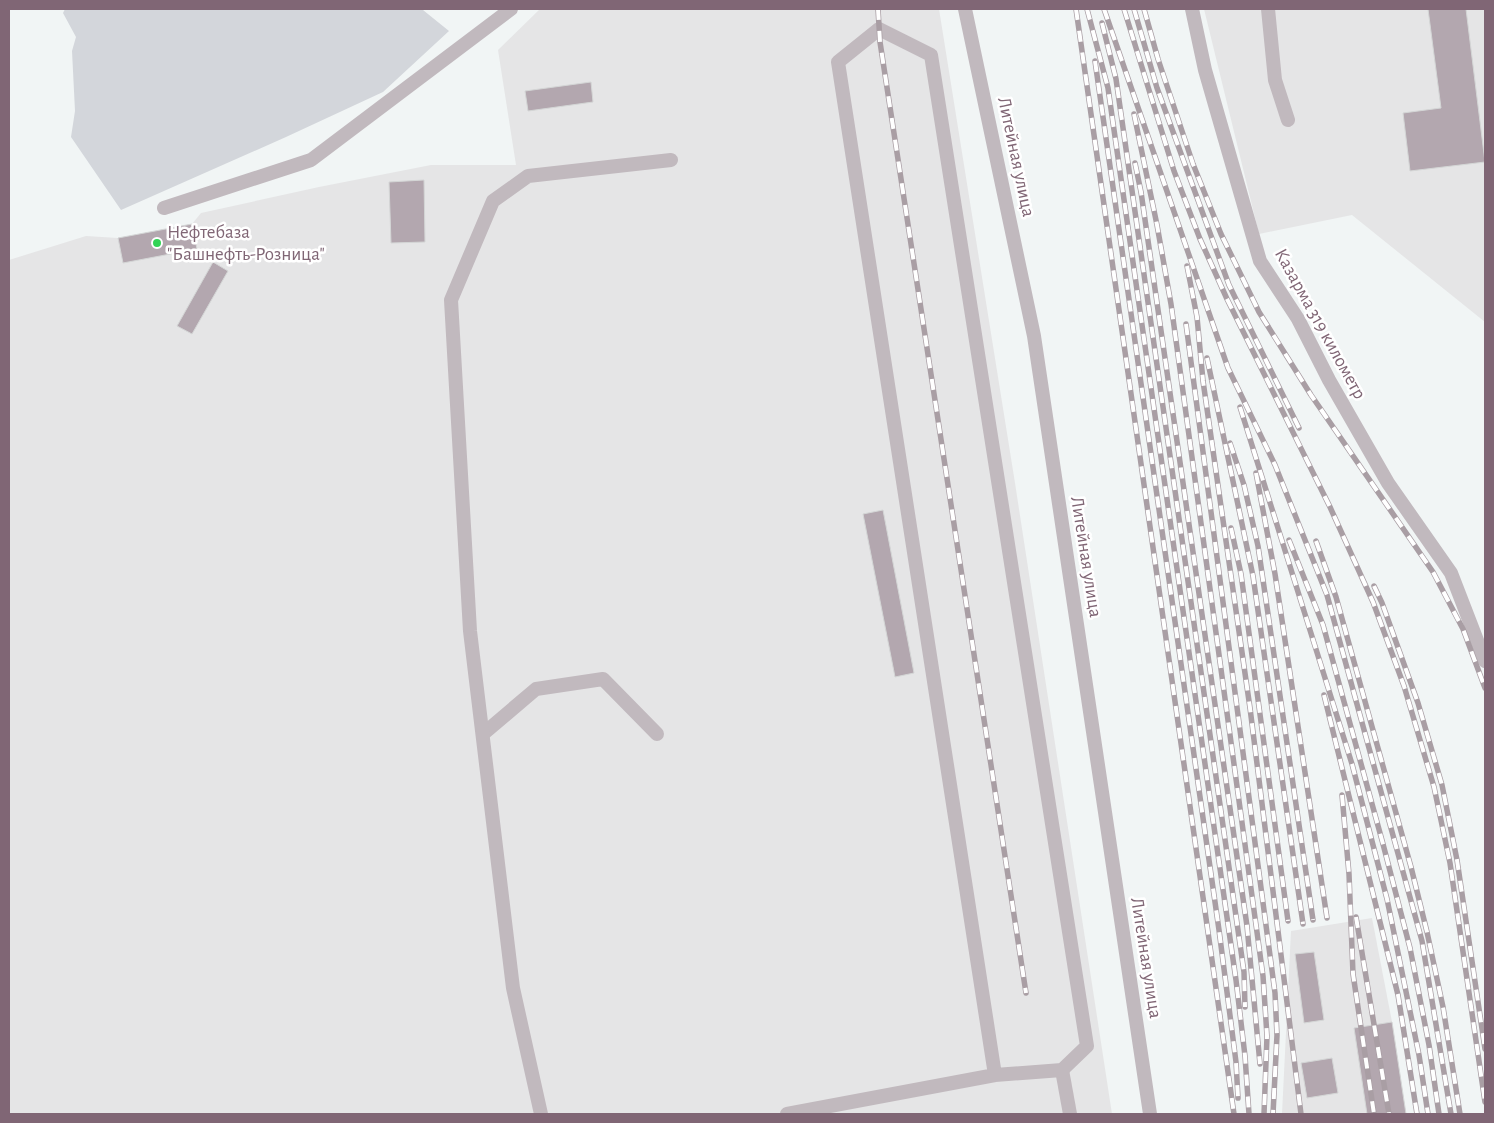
<svg xmlns="http://www.w3.org/2000/svg" width="1494" height="1123" font-family="'Alegreya Sans',sans-serif">
	<rect width="100%" height="100%" fill="#f1f5f5"/>
	<g fill="#e5e5e6">
		<polygon points="540,9 939,9 1015,483 1112,1114 9,1114 9,260 86,236 118,238 192,224 201,213 319,187 431,165 516,165 498,50"/>
		<polygon points="1204,9 1485,9 1485,322 1352,215 1259,234"/>
		<polygon points="1372,918 1392,1022 1406,1114 1282,1114 1291,931"/>
	</g>
	<polygon fill="#d3d6db" points="65,9 419,9 423,10 449,31 383,92 286,137 121,210 71,137 75,111 72,51 76,37 63,13"/>
	<g fill="#b3a7af" stroke="#d4d6d6">
		<polygon points="1428,9 1466,9 1485,162 1410,171 1403,113 1441,108"/>
		<polygon points="591,82 593,102 528,111 525,91"/>
		<polygon points="424,180 425,242 391,243 389,182"/>
		<polygon points="192,224 197,249 123,263 118,238"/>
		<polygon points="213,262 228,271 192,334 177,326"/>
		<polygon points="883,510 914,673 895,677 863,514"/>
		<polygon points="1314,952 1324,1020 1304,1023 1295,954"/>
		<polygon points="1392,1022 1406,1114 1367,1114 1354,1028"/>
		<polygon points="1332,1058 1338,1093 1307,1098 1301,1063"/>
	</g>
	<g fill="none" stroke-linecap="round" stroke-linejoin="round">
		<g stroke="#c1b9be" stroke-width="14">
			<polyline points="965,9 1034,336 1150,1114"/>
			<polyline points="1192,9 1205,70 1260,261 1298,319 1329,380 1388,483 1451,573 1485,661"/>
			<polyline points="1268,9 1275,80 1288,120"/>
			<polyline points="164,208 311,160 511,9"/>
			<polyline points="483,734 536,689 603,679 657,734"/>
			<polyline points="1062,1070 1070,1114"/>
			<polyline points="541,1114 513,988 470,631 451,300 493,201 528,176 671,160"/>
			<polyline points="787,1114 995,1075 1062,1070 1087,1046 931,55 879,29 838,62 995,1075"/>
		</g>
		<g stroke="#a99ea4" stroke-width="5.5">
			<g id="rail">
				<polyline points="878,9 880,42 1026,993"/>
				<polyline points="1076,9 1234,1114"/>
				<polyline points="1087,9 1108,88 1236,980 1245,1056 1249,1114"/>
				<polyline points="1104,9 1228,368 1275,465 1327,595 1422,941 1451,1114"/>
				<polyline points="1124,9 1174,171 1200,239 1227,299 1330,507 1373,602 1404,686 1434,787 1450,863 1485,1102"/>
				<polyline points="1134,9 1157,88 1229,285 1299,428"/>
				<polyline points="1144,9 1158,59 1193,164 1221,234 1259,312 1311,395 1433,572 1463,629 1485,688"/>
				<polyline points="1102,23 1116,79 1244,972 1245,1007"/>
				<polyline points="1095,61 1219,930 1236,1062 1238,1098"/>
				<polyline points="1134,114 1157,225 1171,304 1263,976 1267,1036 1264,1114"/>
				<polyline points="1135,163 1141,192 1247,926 1260,1064"/>
				<polyline points="1187,266 1197,317 1203,381 1250,708 1301,1114"/>
				<polyline points="1186,324 1275,993 1277,1035 1273,1114"/>
				<polyline points="1207,358 1253,576 1303,924"/>
				<polyline points="1240,407 1352,764 1387,899 1419,1055 1428,1114"/>
				<polyline points="1230,443 1244,485 1258,546 1313,920"/>
				<polyline points="1256,473 1275,574 1327,918"/>
				<polyline points="1231,528 1241,574 1288,921"/>
				<polyline points="1289,540 1323,625 1383,844 1410,948 1429,1045 1439,1114"/>
				<polyline points="1316,541 1336,597 1411,867 1427,932 1443,1007 1460,1114"/>
				<polyline points="1374,586 1382,603 1418,703 1442,785 1457,860 1485,1049"/>
				<polyline points="1324,695 1398,995 1417,1114"/>
				<polyline points="1342,795 1349,874 1353,974 1374,1114"/>
				<polyline points="1356,917 1389,1114"/>
			</g>
		</g>
		<use href="#rail" stroke="#fff" stroke-width="4" stroke-dasharray="11" stroke-linecap="butt"/>
	</g>
	<circle fill="#32d355" stroke="#fff" stroke-width="2" cx="157" cy="243" r="5"/>
	<g text-anchor="middle" dominant-baseline="central" stroke-width="5" stroke-linejoin="round" paint-order="stroke">
		<g font-size="19" fill="#806675" stroke="#fff">
			<text transform="translate(1016 157) rotate(78)">Литейная улица</text>
			<text transform="translate(1320 324) rotate(61)">Казарма 319 километр</text>
			<text transform="translate(1086 557) rotate(81)">Литейная улица</text>
			<text transform="translate(1146 958) rotate(81)">Литейная улица</text>
		</g>
		<g font-size="19" fill="#806675" stroke="#fff" text-anchor="start">
			<text x="167" y="232">Нефтебаза<tspan x="167" dy="22">"Башнефть-Розница"</tspan></text>
		</g>
	</g>
	<rect width="1494" height="1123" fill="none" stroke="#806675" stroke-width="20"/>
</svg>
